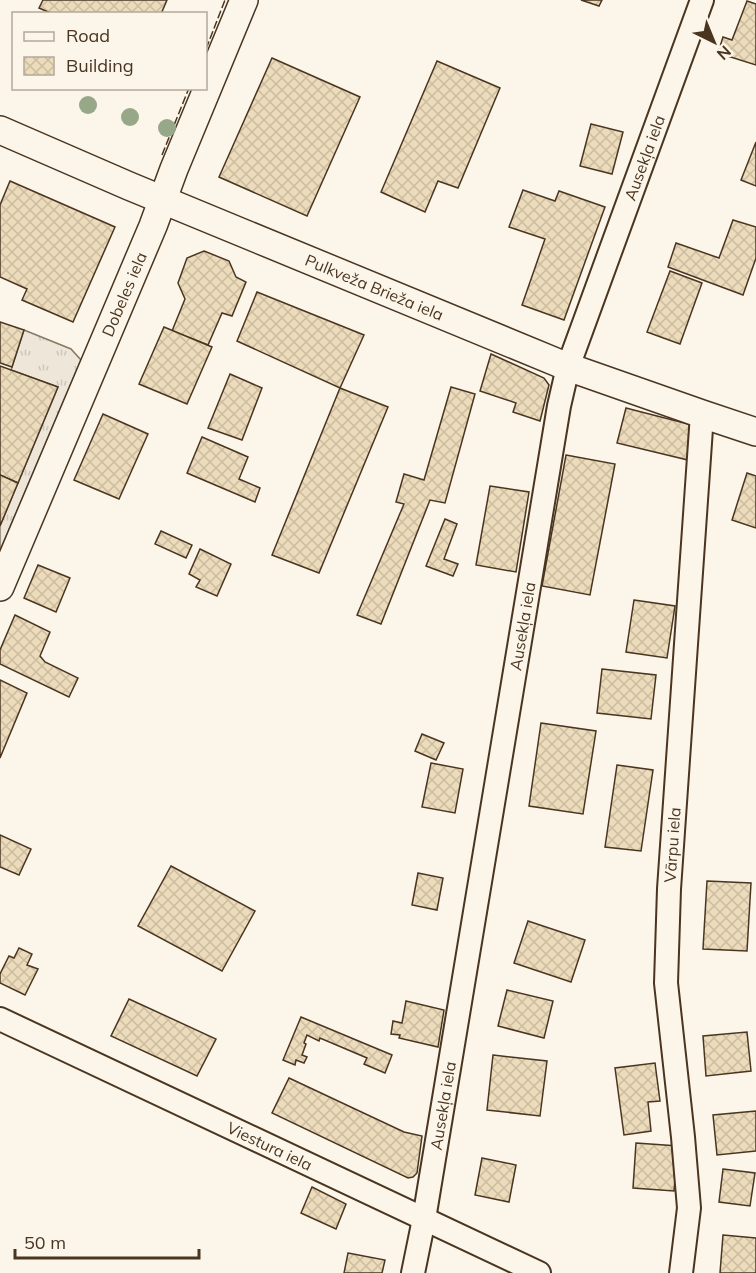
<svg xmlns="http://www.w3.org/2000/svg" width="756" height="1273" font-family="Mulish,sans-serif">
	<defs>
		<pattern id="grass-tufts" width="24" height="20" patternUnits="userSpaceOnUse" patternTransform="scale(1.5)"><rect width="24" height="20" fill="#ede6d9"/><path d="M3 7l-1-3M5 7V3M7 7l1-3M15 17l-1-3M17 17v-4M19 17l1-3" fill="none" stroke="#cdc6ba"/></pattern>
		<pattern id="building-cross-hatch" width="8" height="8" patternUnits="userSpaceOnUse" patternTransform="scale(1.5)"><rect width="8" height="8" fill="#ecdcbc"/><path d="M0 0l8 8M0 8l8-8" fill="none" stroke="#ccbda1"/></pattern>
	</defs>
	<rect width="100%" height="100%" fill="#fbf6e9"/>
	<polygon fill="url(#grass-tufts)" stroke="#887966" stroke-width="1.5" points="24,330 71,349 81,360 0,551 0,526 58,387 11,370"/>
	<g fill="url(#building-cross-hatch)" stroke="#4a3520" stroke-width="1.5">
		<polygon points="43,0 167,0 161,14 53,14 39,8"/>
		<polygon points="581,0 602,0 599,6"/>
		<polygon points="747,1 756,4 756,65 718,53 723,37 732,40"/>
		<polygon points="272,58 360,97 307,216 219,177"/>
		<polygon points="437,61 500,88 458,188 438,181 425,212 381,192"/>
		<polygon points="591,124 623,132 612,174 580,166"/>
		<polygon points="756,142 756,186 741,180"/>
		<polygon points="10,181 115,227 73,322 22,300 27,289 0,277 0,205"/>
		<polygon points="523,190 555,201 559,191 605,207 564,320 522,305 545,239 509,227"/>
		<polygon points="733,220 756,227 756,258 743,295 668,267 676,243 719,258"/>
		<polygon points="204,251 229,261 236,277 246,282 232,316 222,313 208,345 172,331 185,299 178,283 187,258"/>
		<polygon points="670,271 702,283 680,344 647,332"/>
		<polygon points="257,292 364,335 340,388 237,341"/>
		<polygon points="0,322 24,330 12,367 0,363"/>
		<polygon points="164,327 212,347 187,404 139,384"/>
		<polygon points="491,354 544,378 549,385 540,421 513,412 516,403 480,391"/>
		<polygon points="0,366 58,387 18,483 0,475"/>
		<polygon points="230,374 262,388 242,440 208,428"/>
		<polygon points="451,387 475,394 445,503 430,500 381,624 357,615 404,504 396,502 404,474 424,480"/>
		<polygon points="340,388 388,407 319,573 272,555"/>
		<polygon points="626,408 696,426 688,460 617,443"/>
		<polygon points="103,414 148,434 119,499 74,480"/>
		<polygon points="202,437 248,457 239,479 260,488 255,502 187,473"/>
		<polygon points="566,455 615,464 590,595 542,586"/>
		<polygon points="747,473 756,476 756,528 732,520"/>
		<polygon points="0,475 18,483 0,526"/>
		<polygon points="490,486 529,492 516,572 476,565"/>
		<polygon points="445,519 457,524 444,559 458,564 453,576 426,566"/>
		<polygon points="161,531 192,545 186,558 155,544"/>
		<polygon points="200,549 231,564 217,596 196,587 200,580 189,574"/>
		<polygon points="38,565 70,578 56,612 24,598"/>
		<polygon points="634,600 675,606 667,658 626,652"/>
		<polygon points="15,615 50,632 40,656 45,662 78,678 69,697 0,664 0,650"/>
		<polygon points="602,669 656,675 651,719 597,713"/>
		<polygon points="0,680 27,693 0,758"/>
		<polygon points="541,723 596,731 583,814 529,806"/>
		<polygon points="422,734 444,743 436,760 415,751"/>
		<polygon points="431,763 463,769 455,813 422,807"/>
		<polygon points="617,765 653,770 641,851 605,847"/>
		<polygon points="0,835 31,849 19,875 0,867"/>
		<polygon points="171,866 255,911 222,971 138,926"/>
		<polygon points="418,873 443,878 437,910 412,905"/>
		<polygon points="707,881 751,883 747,951 703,949"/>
		<polygon points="528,921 585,940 571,982 514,963"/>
		<polygon points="19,948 32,954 27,965 38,969 25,995 0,983 0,974 9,956 14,958"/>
		<polygon points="507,990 553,1001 544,1038 498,1026"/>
		<polygon points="129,999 216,1039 197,1076 111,1036"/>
		<polygon points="406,1001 444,1010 438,1047 399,1038 400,1035 391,1034 393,1021 402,1023"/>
		<polygon points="301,1017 392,1055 385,1073 364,1064 367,1058 320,1038 319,1041 307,1035 304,1043 306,1044 302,1055 307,1057 304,1063 296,1060 295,1065 283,1060"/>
		<polygon points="747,1032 751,1071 706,1076 703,1036"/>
		<polygon points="493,1055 547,1061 540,1116 487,1110"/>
		<polygon points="655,1063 660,1101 648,1102 651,1131 624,1135 615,1068"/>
		<polygon points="289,1078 404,1132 422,1136 417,1173 413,1177 408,1178 272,1113"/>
		<polygon points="756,1111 756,1151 717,1155 713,1115"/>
		<polygon points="636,1143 678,1146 674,1191 633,1188"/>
		<polygon points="482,1158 516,1165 509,1202 475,1195"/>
		<polygon points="723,1169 755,1173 750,1206 719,1202"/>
		<polygon points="312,1187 346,1204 336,1229 301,1213"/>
		<polygon points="723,1235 756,1238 756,1273 720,1273"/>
		<polygon points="348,1253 385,1260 382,1273 344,1273"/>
	</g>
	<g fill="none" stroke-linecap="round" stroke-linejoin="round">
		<g stroke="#4a3520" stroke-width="26">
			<g id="minor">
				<path id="s1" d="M0,1019L539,1273"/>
				<path id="s2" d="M413,1273L424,1219L559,406L568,367L702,0"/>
				<path id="s3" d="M681,1273L689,1208L683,1137L666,983L669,889L702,414"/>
			</g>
		</g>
		<g stroke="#4a3520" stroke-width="30">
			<g id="tertiary">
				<path id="s4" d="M0,130L129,186L568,367L702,414L756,432"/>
				<path id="s5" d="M0,587L153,226L174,169L244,0"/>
			</g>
		</g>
		<use href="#minor" stroke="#fbf6e9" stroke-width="22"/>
		<use href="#tertiary" stroke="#fbf6e9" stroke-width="27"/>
		<g stroke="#4a3520" stroke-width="1.5" stroke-dasharray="8 3" stroke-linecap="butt">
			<polyline points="206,49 225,0"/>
			<polyline points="162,155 189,88"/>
		</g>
	</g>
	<g fill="#96a887">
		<circle cx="88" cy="105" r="9"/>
		<circle cx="130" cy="117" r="9"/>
		<circle cx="167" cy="128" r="9"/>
	</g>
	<g text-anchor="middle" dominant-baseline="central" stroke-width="4.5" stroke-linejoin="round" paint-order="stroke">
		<g font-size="16" fill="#4a3520" stroke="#fbf6e9">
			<text stroke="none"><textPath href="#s2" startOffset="1142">Ausekļa iela</textPath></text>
			<text stroke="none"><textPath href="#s4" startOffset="406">Pulkveža Brieža iela</textPath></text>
			<text stroke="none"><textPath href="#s5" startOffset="318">Dobeles iela</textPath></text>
			<text stroke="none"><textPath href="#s2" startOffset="656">Ausekļa iela</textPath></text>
			<text stroke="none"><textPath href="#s3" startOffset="430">Vārpu iela</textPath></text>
			<text stroke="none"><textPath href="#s2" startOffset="170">Ausekļa iela</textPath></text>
			<text stroke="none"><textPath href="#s1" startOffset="298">Viestura iela</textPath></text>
		</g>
	</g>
	<rect x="12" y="12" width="195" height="78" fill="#fbf6e9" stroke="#b4a999" stroke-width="1.5"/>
	<rect x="24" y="32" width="30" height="9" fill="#fbf6e9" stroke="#b4a999" stroke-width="1.5"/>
	<text x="66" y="42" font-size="18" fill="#4a3520">Road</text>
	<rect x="24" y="57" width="30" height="18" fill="url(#building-cross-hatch)" stroke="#b4a999" stroke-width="1.5"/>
	<text x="66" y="72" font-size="18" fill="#4a3520">Building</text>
	<g transform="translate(714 42) rotate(137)" stroke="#fbf6e9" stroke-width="4.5" paint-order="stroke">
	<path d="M0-4.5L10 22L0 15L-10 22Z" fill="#4a3520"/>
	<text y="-9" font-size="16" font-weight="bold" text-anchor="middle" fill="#4a3520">N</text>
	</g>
	<path d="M15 1249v9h184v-9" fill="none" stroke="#4a3520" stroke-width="3"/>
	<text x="24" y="1249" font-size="18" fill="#4a3520" stroke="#fbf6e9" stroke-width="4.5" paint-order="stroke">50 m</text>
</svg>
